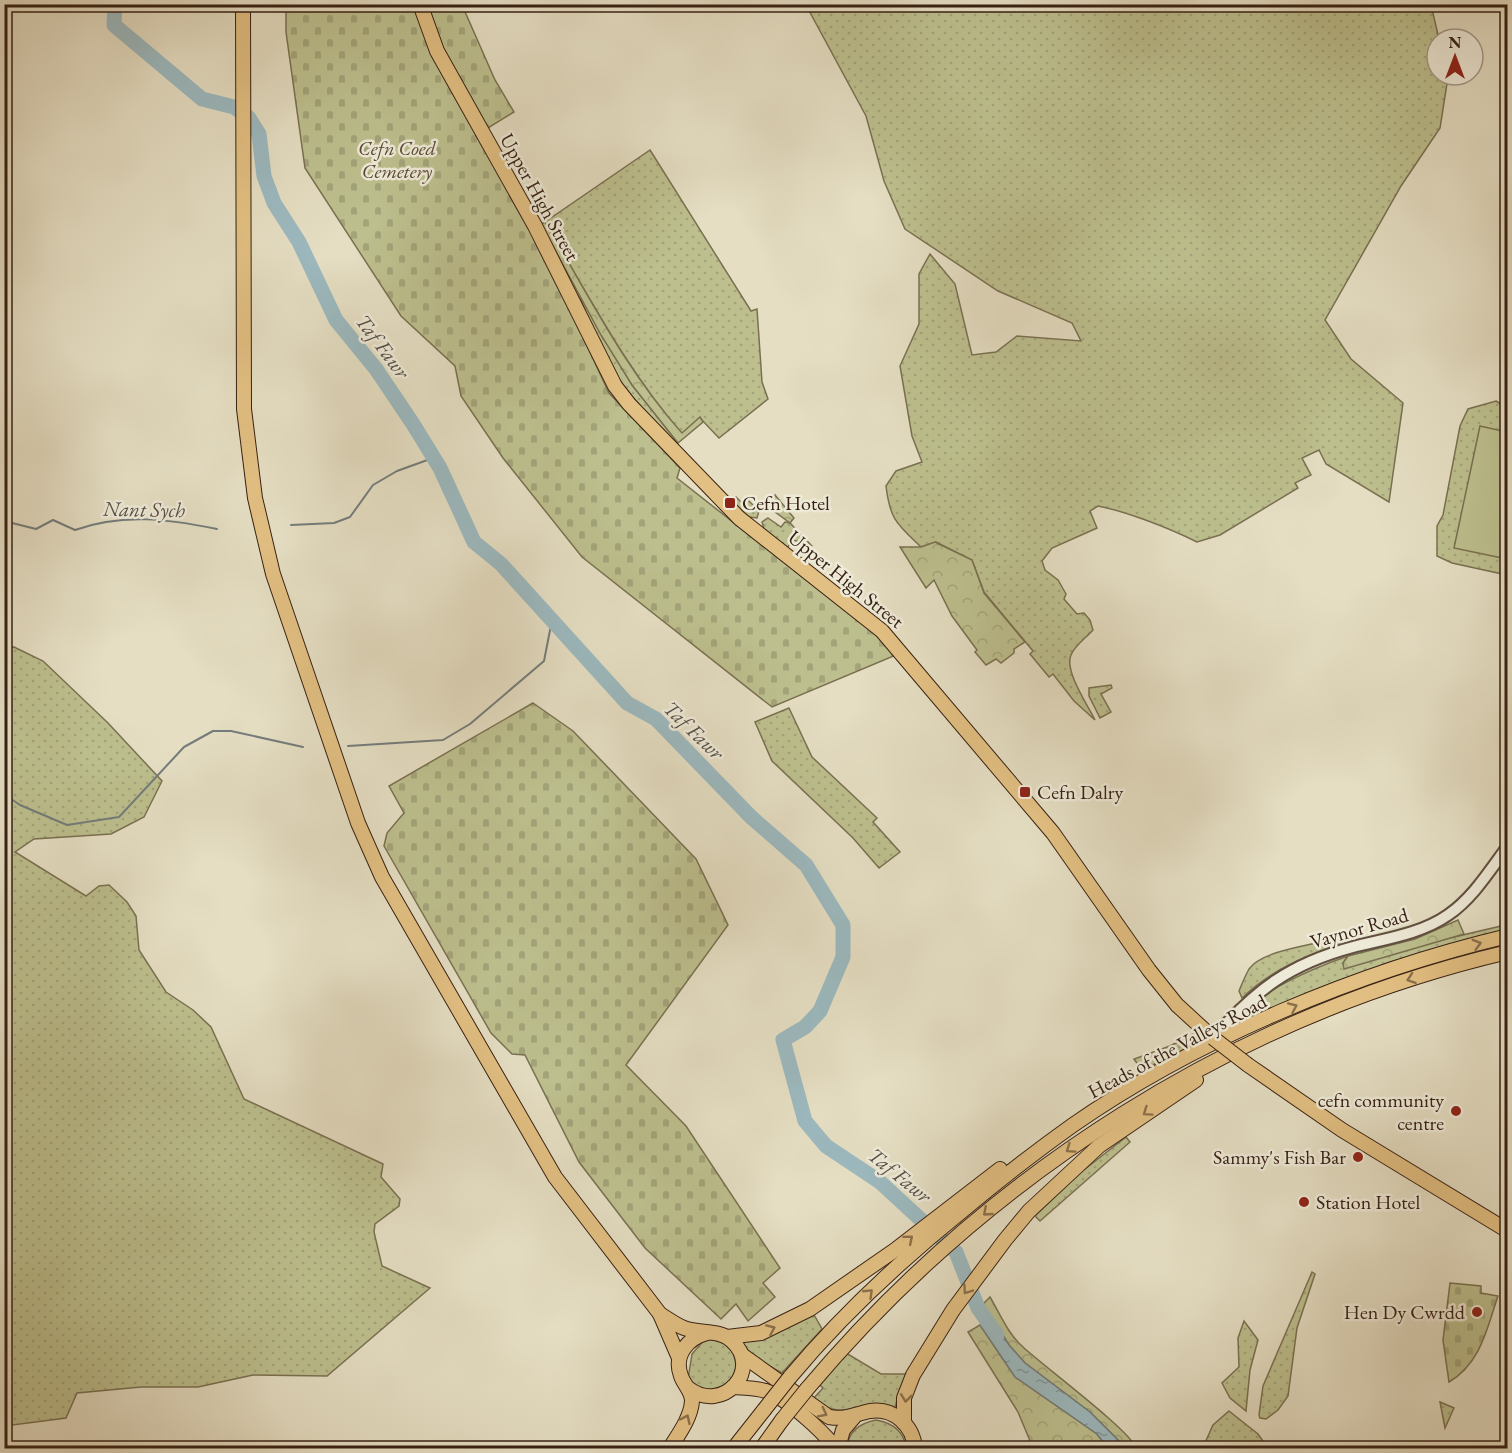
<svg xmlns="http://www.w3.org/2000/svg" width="1512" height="1453" font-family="'EB Garamond',serif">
	<defs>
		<pattern id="grass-dots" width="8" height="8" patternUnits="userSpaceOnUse" patternTransform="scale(1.5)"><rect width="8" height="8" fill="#bdbf8e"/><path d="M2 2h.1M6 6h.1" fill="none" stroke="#a3a47a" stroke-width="1.8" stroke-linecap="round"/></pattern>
		<pattern id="forest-crowns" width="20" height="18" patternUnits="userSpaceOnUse" patternTransform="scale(1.5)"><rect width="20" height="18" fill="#bdbf8e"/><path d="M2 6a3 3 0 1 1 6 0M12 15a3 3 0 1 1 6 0" fill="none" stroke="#a3a47a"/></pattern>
		<pattern id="cemetery-stones" width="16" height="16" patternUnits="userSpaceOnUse" patternTransform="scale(1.5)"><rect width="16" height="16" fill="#bdbf8e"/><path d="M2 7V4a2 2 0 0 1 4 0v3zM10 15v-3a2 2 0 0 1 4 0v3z" fill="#a3a47a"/></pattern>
		<pattern id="water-ripples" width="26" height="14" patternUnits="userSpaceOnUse" patternTransform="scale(1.5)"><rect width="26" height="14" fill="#9cb9bf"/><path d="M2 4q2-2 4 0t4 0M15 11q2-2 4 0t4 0" fill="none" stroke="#80969a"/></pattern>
	</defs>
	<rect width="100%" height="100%" fill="#e5dec3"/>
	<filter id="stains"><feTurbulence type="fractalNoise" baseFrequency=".00333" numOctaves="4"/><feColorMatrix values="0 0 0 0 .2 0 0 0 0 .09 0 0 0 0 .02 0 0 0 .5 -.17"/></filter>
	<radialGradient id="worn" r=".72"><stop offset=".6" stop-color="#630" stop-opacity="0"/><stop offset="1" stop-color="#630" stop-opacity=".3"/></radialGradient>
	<g fill="url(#grass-dots)" stroke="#7a7051" stroke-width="1.5">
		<path d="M806,5H1431L1439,39H1437V75L1448,77L1440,128L1401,186L1325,320L1351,359L1403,403L1389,502L1326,464L1319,450L1302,458L1311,475L1295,483L1298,488L1220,535L1197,542C1169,528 1128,512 1098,506L1090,511L1097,528L1052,548L1042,561L1045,570L1058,580L1066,594L1064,599L1077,614L1084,613L1090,620L1093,630C1086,638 1075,645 1071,655C1064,670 1087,704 1095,720L1074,701L1053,674L1049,677L1030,654L1033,651L984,592L972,560L936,542L921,547C897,524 890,520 886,486L896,471L922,462L912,436L900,366L919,324V274L930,254L955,284L972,355L996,352L1017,336L1081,341L1072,323L998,291L905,229L884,181L866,116Z"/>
		<path d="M650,150L751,311L757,309L762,382L768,399L719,438L700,418L682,434C627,370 588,295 545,222Z"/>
		<polygon points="579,294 632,385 678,443 675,446 618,380 594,335"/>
		<polygon points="1496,401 1507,408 1507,575 1452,563 1437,556 1437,526 1443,515 1460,426 1468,409"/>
		<polygon points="736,497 743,504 747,499 759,511 757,518 749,517 731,501"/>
		<polygon points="768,518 781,527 785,522 790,523 811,545 793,540 787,548 765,532 762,522"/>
		<polygon points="14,647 43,661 108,723 162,781 144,817 111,834 34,839 15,852 86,896 99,886 109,885 127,902 136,916 139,950 166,992 193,1010 211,1027 244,1099 383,1164 381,1177 400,1199 399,1206 375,1224 374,1232 382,1266 430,1288 327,1376 253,1375 198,1387 141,1387 77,1393 66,1418 5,1426 4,648"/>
		<polygon points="1111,685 1112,688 1101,694 1111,712 1100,718 1089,696 1089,688"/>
		<polygon points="789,708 812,757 877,818 873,822 900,852 879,868 853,838 772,761 755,722"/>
		<path d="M1507,916V930L1390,962L1241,1022C1244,995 1325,964 1348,956L1343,963L1501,926Z"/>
		<path d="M1340,937L1342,942L1339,945C1302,957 1270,971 1242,998L1239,991C1242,984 1245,976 1249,969C1263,949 1317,945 1340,937Z"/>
		<polygon points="1195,1033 1203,1041 1142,1070 1134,1059 1170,1046"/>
		<polygon points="1126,1137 1130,1142 1040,1221 1035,1216 1080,1173"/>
		<polygon points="1312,1272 1315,1274 1297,1328 1288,1396 1278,1410 1266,1419 1260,1418 1259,1415 1263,1386"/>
		<polygon points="813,1313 822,1329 782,1373 755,1358 739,1340"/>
		<polygon points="1244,1321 1258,1340 1250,1370 1246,1411 1230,1398 1222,1383 1239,1367 1238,1338"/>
		<path d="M705,1339C727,1339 738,1351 736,1373L725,1388C709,1392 700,1390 688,1379L692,1354Z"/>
		<path d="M846,1353L881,1374H910L900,1390L895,1407C859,1396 846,1425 813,1399L823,1388L819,1384Z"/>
		<polygon points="1440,1402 1454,1408 1445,1428"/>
		<polygon points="1229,1411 1258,1434 1268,1448 1216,1448 1204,1445 1213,1425"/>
		<path d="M876,1420C893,1423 904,1431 906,1448H847C848,1431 861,1423 876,1420Z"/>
	</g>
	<g fill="url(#forest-crowns)" stroke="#7a7051" stroke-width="1.5">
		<path d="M545,222C588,294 626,371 682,433L700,417L703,422L678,443L632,385L601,335L541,224Z"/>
		<polygon points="775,495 794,518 790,523 767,506"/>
		<polygon points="935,542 972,560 984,593 1025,642 1014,649 1014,653 1001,663 996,659 986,665 975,652 977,650 952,616 934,580 926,588 900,547 921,547"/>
		<polygon points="1458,920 1464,934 1344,969 1343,963 1348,956 1415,939"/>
		<path d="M990,1297C1000,1314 1008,1334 1023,1347C1042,1365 1131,1431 1136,1448H1126L1090,1412L1025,1363L1009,1345L983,1304Z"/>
		<polygon points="980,1325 1015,1377 1097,1434 1108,1448 1033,1448 1018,1412 968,1332"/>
	</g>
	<g fill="url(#cemetery-stones)" stroke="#7a7051" stroke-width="1.5">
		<polygon points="286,5 414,5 541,247 609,393 680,468 677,478 884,641 896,655 772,707 582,557 503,458 461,396 455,366 401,316 305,168 286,32"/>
		<polygon points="428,5 462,5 495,80 514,112 488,128 444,50"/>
		<polygon points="533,703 573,731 696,859 728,925 626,1065 686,1126 780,1268 763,1283 775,1297 748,1321 736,1304 721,1319 645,1248 579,1162 525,1055 512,1054 491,1033 384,846 387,833 404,813 389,786"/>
		<path d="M1450,1283L1481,1286V1293L1498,1296C1487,1328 1481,1363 1449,1382L1443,1340Z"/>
	</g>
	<polygon fill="#bdbf8e" stroke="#7a7051" stroke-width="1.5" points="1480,426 1507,432 1507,559 1454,548"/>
	<polygon fill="url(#water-ripples)" stroke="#747c7b" stroke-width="1.5" points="991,1316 1009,1345 1025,1363 1090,1412 1126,1448 1108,1448 1097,1434 1015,1377 980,1325"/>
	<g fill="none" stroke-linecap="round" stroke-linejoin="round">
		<g stroke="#747c7b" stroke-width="2">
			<path d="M4,521L36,529L53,520L75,530C123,513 168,519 217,529"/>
			<polyline points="291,525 334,523 350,517 373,485 397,471 433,458"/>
			<polyline points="348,746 443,740 470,724 544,661 552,620"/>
			<polyline points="4,794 20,805 67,825 119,817 184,747 213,731 231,731 303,747"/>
		</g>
		<polyline stroke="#9cb9bf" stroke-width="15" points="115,4 114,25 202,99 234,107 249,118 259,134 264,176 274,203 299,242 336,320 376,369 413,424 440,468 474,542 501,564 627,703 656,719 751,817 806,865 843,925 843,957 820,1011 805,1027 783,1040 805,1121 826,1146 880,1182 956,1252 978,1308 997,1335"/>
		<g stroke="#625040" stroke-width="14">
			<path id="tertiary" d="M1213,1038C1256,990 1289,964 1353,947C1384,939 1421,934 1448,915C1473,898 1490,870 1508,846"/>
		</g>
		<g stroke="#372114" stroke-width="16">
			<g id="primary">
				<polyline points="420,4 437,51 535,226 615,386 629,404 739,518 882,631 1053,833 1149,970 1177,1005 1213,1038"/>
				<polyline points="1248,1065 1342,1130 1508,1231"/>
			</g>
		</g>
		<g stroke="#372114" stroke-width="16">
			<g id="trunk">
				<path d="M243,4L244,409L255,498L273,574L358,823L382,877L555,1177L660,1314C668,1319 676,1325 684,1328C700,1334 720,1329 732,1341C763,1369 723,1415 688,1388"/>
				<polyline points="660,1314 679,1358"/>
				<polyline points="727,1337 761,1333 810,1309 895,1250 1000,1169"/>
				<path d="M742,1355L829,1417C846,1420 855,1414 870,1411C894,1407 913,1426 915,1448"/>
				<path d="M790,1377C841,1316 900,1261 962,1211C998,1181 1035,1152 1073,1125C1198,1038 1360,971 1508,936"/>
				<path d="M733,1387C744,1388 756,1388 766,1391C788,1399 821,1430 836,1448"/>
				<path d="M807,1389C987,1175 1234,1016 1508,952"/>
				<polyline points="904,1422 904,1398 913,1375 953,1310 1005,1240 1029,1211 1099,1146 1196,1080"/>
				<path d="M670,1448C678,1435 691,1418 692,1401C692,1391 684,1385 681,1376C673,1355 688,1338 707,1333"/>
				<polyline points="734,1448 764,1410"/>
				<polyline points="762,1448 782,1420"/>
				<polyline points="838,1448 843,1430 854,1417"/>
			</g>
		</g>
		<use href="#tertiary" stroke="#eeead8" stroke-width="10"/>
		<use href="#primary" stroke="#e2bf82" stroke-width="14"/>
		<use href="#trunk" stroke="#e2bf82" stroke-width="14"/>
		<g stroke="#372114" stroke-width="16" stroke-linecap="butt">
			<polyline id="primary-bridge" points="1213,1038 1248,1065"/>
		</g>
		<g stroke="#372114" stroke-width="16" stroke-linecap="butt">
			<g id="trunk-bridge">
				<polyline points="764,1410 790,1377"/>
				<polyline points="782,1420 807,1389"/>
			</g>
		</g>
		<use href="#primary-bridge" stroke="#e2bf82" stroke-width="14"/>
		<use href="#trunk-bridge" stroke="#e2bf82" stroke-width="14"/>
	</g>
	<defs><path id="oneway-chevron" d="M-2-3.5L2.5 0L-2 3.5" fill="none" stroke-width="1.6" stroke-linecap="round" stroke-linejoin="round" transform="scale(1.5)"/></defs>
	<g stroke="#8c704b">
		<use href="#oneway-chevron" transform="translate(1477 944) rotate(-16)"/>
		<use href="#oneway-chevron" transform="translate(1411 979) rotate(161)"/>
		<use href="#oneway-chevron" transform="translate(1293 1007) rotate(-24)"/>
		<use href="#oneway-chevron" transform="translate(1147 1112) rotate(145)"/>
		<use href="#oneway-chevron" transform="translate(1070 1149) rotate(145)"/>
		<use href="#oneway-chevron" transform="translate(987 1212) rotate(139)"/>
		<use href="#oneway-chevron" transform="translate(909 1239) rotate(-40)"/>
		<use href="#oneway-chevron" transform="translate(967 1290) rotate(125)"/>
		<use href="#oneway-chevron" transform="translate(869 1293) rotate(-44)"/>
		<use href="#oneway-chevron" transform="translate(771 1329) rotate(-24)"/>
		<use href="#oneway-chevron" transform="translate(906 1398) rotate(97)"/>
		<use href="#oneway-chevron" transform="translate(823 1413) rotate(27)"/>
		<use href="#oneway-chevron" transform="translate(686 1419) rotate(-65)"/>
	</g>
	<g fill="#8f2418" stroke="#eeead8" stroke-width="2">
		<rect x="724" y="497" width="12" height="12" rx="3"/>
		<rect x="1019" y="786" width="12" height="12" rx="3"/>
		<circle cx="1456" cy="1111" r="6"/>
		<circle cx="1358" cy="1157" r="6"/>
		<circle cx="1304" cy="1202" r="6"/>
		<circle cx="1477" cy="1312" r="6"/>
	</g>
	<g text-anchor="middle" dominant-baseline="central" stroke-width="5" stroke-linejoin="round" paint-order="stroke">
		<g font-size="20" font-style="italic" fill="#584832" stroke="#eeead8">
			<text x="397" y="148">Cefn Coed<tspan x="397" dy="23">Cemetery</tspan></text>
		</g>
		<g font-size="20" fill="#372114" stroke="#eeead8">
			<text transform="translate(540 197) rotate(61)">Upper High Street</text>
			<text transform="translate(846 579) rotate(39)">Upper High Street</text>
			<text transform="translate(1359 928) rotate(-16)">Vaynor Road</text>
			<text transform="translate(1177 1046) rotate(-28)">Heads of the Valleys Road</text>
		</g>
		<g font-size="20" fill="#372114" stroke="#eeead8" text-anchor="start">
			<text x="742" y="503">Cefn Hotel</text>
			<text x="1037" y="792">Cefn Dalry</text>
			<text x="1444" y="1100" text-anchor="end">cefn community<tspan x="1444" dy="23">centre</tspan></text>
			<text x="1346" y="1157" text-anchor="end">Sammy's Fish Bar</text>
			<text x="1316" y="1202">Station Hotel</text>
			<text x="1465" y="1312" text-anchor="end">Hen Dy Cwrdd</text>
		</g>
		<g font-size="21" font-style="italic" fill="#554f47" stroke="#eeead8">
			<text transform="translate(383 346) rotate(53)">Taf Fawr</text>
			<text transform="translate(144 509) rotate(1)">Nant Sych</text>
			<text transform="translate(694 730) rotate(44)">Taf Fawr</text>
			<text transform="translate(900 1175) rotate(39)">Taf Fawr</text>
		</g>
	</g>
	<rect width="1512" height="1453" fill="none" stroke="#e5dec3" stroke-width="24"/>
	<rect x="6" y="6" width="1500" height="1441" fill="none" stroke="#372114" stroke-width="3"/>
	<rect x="12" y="12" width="1488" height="1429" fill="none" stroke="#372114" stroke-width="1.5"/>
	<g transform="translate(1455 57)"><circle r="28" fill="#eeead8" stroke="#a59a8a" stroke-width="1.5"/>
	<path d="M0-4.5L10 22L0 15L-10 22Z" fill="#8f2418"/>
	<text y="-9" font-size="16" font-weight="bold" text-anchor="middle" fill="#372114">N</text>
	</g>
	<rect width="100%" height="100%" filter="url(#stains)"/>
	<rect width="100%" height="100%" fill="url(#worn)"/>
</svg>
